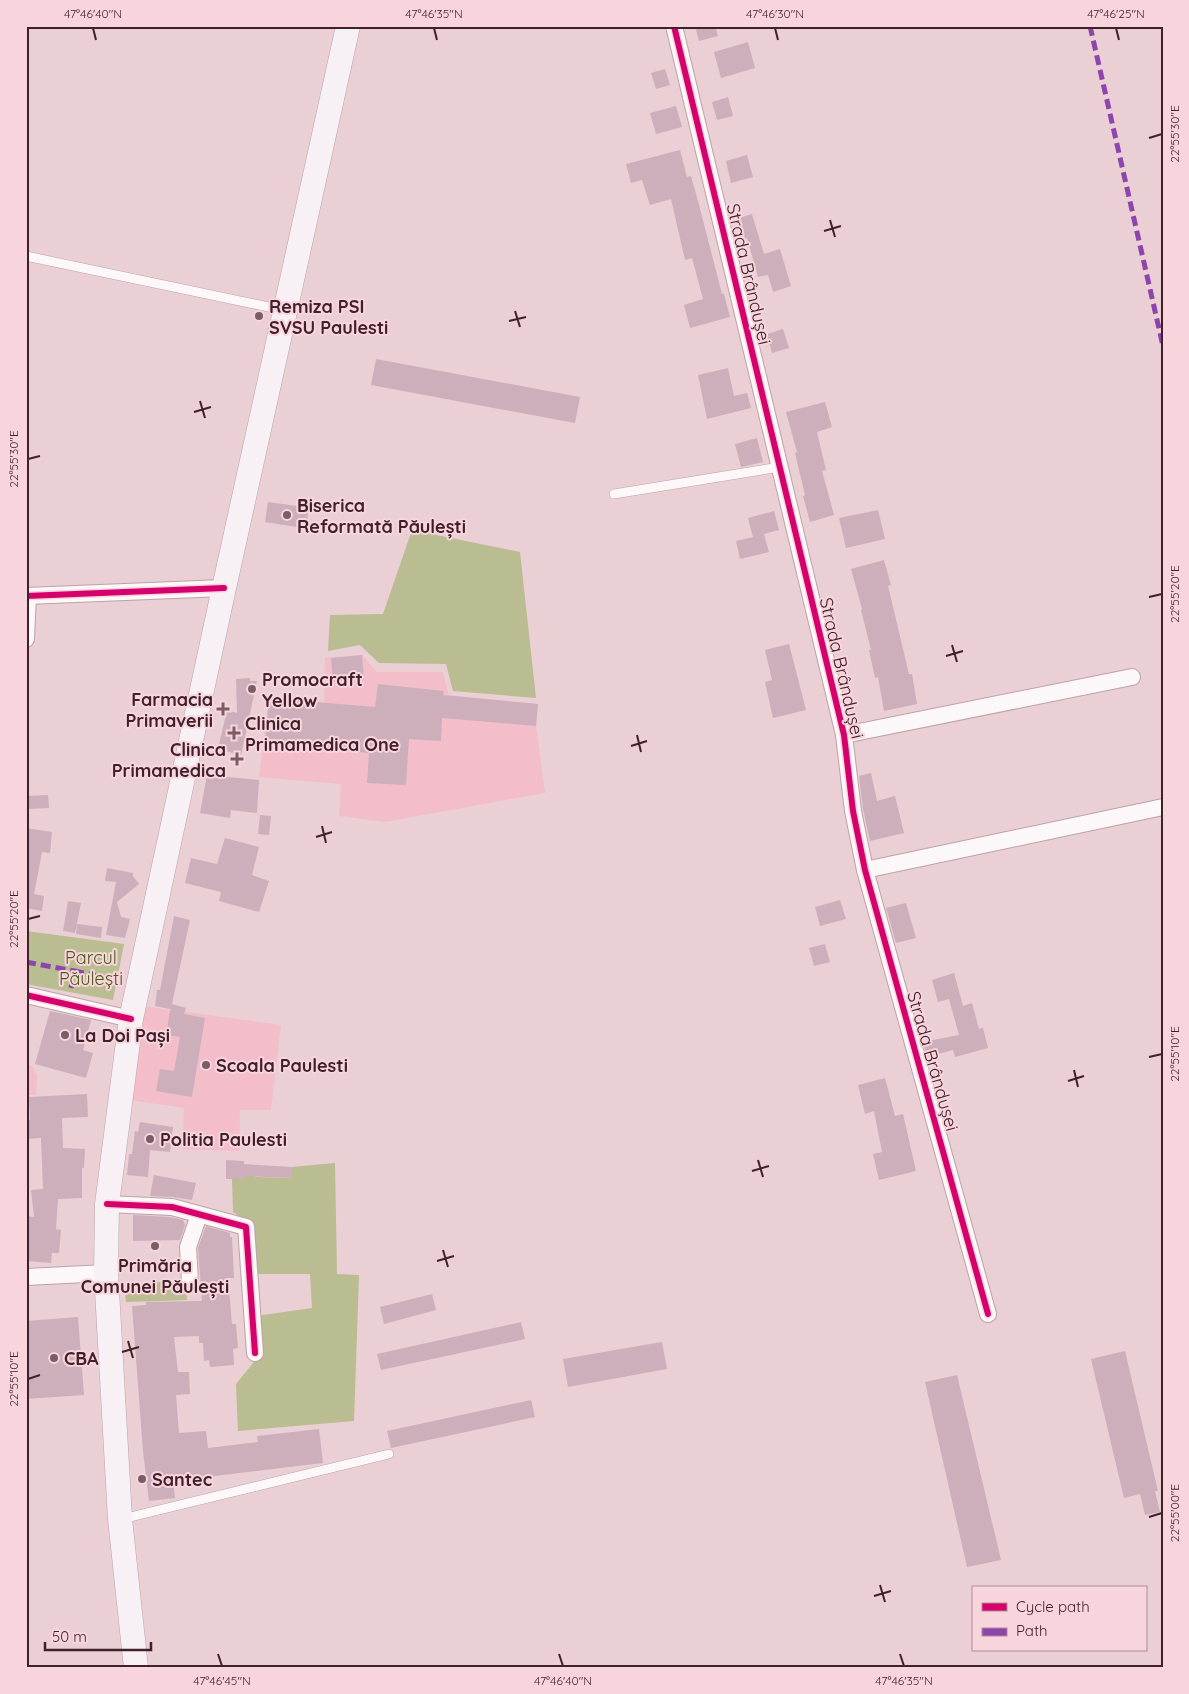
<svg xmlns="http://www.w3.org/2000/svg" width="1189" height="1694" font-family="Quicksand,sans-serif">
	<rect width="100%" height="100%" fill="#eacfd4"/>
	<g fill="#f3beca">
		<polygon points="362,655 377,672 443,672 449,695 538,704 536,726 545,793 385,822 339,816 341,784 259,777 269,698 324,703 325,658"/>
		<polygon points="143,1006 281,1025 271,1110 240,1110 239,1151 182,1149 184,1108 129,1100"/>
		<polygon points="26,1065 32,1066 37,1075 36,1095 26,1095"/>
	</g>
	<g fill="#babc91">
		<polygon points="412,530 520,552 536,698 453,691 446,664 379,663 360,645 328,651 330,615 383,614"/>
		<polygon points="26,931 124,944 113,1000 26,984"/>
		<polygon points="335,1163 337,1274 359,1275 354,1421 238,1431 236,1384 258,1357 256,1316 312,1308 310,1274 256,1274 253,1225 233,1212 232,1179 243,1179 244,1170 256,1177 291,1178 292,1167"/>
		<polygon points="186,1281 187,1300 126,1302 124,1284"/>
	</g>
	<g fill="#ccafbb">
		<polygon points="695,26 715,26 718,36 699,41"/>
		<polygon points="748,42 755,68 721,78 714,52"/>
		<polygon points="665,69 670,85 656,89 651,73"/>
		<polygon points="728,97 733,116 717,120 712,102"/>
		<polygon points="676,106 682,127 656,134 650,113"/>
		<polygon points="680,150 687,177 691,176 698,201 722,294 724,294 730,317 690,328 684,305 703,299 692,258 685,260 671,199 650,205 642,180 631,183 626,164"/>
		<polygon points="747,155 753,177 731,183 726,161"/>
		<polygon points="752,214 764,254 780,249 791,286 773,292 768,275 758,277 747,238 745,239 739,218"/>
		<polygon points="783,329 789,348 772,353 767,334"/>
		<polygon points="376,359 580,397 575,423 371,385"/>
		<polygon points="728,368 734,396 747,393 751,408 707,419 698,375"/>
		<polygon points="825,402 832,427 817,432 826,470 822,471 834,515 810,522 803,496 805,495 795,453 797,452 786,412"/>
		<polygon points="757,438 763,462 741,467 735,444"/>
		<polygon points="268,502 304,507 308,512 307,524 303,528 265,522"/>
		<polygon points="878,510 885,539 846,548 839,518"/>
		<polygon points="774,511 779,530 764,534 769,552 740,559 736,541 753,537 748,518"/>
		<polygon points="884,560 891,585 888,586 909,674 912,674 917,704 884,711 878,677 875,678 869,650 871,650 861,610 862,609 851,569"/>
		<polygon points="789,644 806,710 773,718 765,682 772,680 765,650"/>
		<polygon points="362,655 364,680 333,682 331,658"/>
		<polygon points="250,678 250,681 257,681 241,755 218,749 227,710 237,713 236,679"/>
		<polygon points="378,684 444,691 443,695 538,704 536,726 442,718 441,741 409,739 406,785 367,783 369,753 265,744 269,698 375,707"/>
		<polygon points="871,773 877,801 895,796 904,833 870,841 863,809 859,776"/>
		<polygon points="207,775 259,780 257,813 231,810 230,818 200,813"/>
		<polygon points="48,795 49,808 27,809 26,796"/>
		<polygon points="260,815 271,816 269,835 258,834"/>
		<polygon points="26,828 52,832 50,853 42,852 34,894 44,896 42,911 26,908"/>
		<polygon points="225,838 259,847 252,875 269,881 259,912 219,901 221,892 185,883 191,858 217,864"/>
		<polygon points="107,868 133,873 133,876 139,884 117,902 121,917 130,919 125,938 106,935 116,882 105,881"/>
		<polygon points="840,900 846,919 820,926 815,907"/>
		<polygon points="68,901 81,903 75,933 63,931"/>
		<polygon points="906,903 916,938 896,943 886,908"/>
		<polygon points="174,916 190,920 172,1004 186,1008 184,1014 205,1018 192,1097 156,1091 160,1069 174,1071 180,1037 166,1035 171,1005 170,1009 155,1006 157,990 160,990"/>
		<polygon points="77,924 102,927 101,938 76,934"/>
		<polygon points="825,944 830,962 814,966 809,948"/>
		<polygon points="954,973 963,1006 972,1003 979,1029 983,1028 988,1048 955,1057 953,1050 927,1057 923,1042 959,1035 949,999 938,1002 932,980"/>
		<polygon points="50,1011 91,1020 83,1050 93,1053 86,1078 35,1064"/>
		<polygon points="885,1078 895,1116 903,1114 916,1171 879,1180 873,1154 882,1152 874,1111 865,1114 858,1085"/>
		<polygon points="87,1094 88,1117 62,1118 63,1148 85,1149 84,1168 82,1168 82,1198 58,1199 56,1229 61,1230 59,1253 52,1253 51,1263 26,1261 27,1216 34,1217 31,1190 43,1189 41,1138 26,1139 26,1120 30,1120 29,1097"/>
		<polygon points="140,1122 173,1127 170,1152 150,1150 148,1177 127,1175 129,1154 132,1154 135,1131 138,1132"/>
		<polygon points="226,1160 244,1161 244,1164 292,1167 292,1178 243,1176 243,1179 226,1179"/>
		<polygon points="154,1175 196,1183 192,1200 173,1197 150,1196"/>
		<polygon points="133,1215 170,1217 183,1220 185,1225 180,1240 133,1241"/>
		<polygon points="206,1226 230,1233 230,1237 232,1237 234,1278 228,1278 232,1324 236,1324 238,1348 233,1349 234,1365 210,1367 209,1360 204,1361 203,1343 199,1343 199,1336 174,1337 178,1372 189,1372 190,1394 176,1395 179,1433 206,1431 208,1448 258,1442 257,1436 319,1429 323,1463 173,1481 175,1498 149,1501 143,1451 132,1306 146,1305 146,1302 202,1301 198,1248"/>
		<polygon points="432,1294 436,1310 384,1324 380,1307"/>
		<polygon points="78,1317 84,1395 26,1399 26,1321"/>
		<polygon points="521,1322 525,1339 381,1370 377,1354"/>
		<polygon points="662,1342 667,1369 568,1387 563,1359"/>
		<polygon points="1125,1351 1158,1491 1155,1491 1160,1512 1145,1515 1140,1494 1124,1498 1091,1359"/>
		<polygon points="957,1375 1001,1560 967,1567 925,1382"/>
		<polygon points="531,1400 535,1417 391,1448 387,1431"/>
	</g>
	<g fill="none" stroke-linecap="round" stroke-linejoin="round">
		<g stroke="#bda2a9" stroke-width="10">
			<g id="lane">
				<polyline points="26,256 283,310"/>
				<polyline points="614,494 780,467"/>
				<polyline points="122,1519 389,1454"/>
			</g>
		</g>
		<g stroke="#bda2a9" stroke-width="18">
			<g id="street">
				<polyline points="674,26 844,735 853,811 865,870 988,1314"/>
				<polyline points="26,596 224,588"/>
				<polyline points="26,639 28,596"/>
				<polyline points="844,735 1132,677"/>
				<polyline points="865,870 1163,807"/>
				<polyline points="26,995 131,1019"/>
				<polyline points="107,1204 172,1207 246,1227 255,1353"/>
				<polyline points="26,1277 106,1273"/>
				<polyline points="190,1282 188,1247 199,1215"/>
			</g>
		</g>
		<g stroke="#bda2a9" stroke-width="25">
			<polyline id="secondary" points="136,1668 120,1519 106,1273 107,1204 131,1019 224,588 348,26"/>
		</g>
		<use href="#lane" stroke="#fcf8f9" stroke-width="9"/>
		<use href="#street" stroke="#fcf8f9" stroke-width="16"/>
		<use href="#secondary" stroke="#f7f1f5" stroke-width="24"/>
		<g stroke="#8e44ad" stroke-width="5" stroke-dasharray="10 5" stroke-linecap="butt">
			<polyline points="1090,26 1163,346"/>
			<polyline points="26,962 74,971 71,988"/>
			<polyline points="74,971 94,975 94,978"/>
		</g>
		<g stroke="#f8d5dd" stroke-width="9">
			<g id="cycleway">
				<polyline points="674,26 844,735 853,811 865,870 988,1314"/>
				<polyline points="26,596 224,588"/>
				<polyline points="26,995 131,1019"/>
				<polyline points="107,1204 172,1207 246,1227 255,1353"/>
			</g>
		</g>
		<use href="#cycleway" stroke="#d6006c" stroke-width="6"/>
	</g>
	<path fill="none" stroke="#402029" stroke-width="2" d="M93,28L96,40M434,28L437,40M775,28L778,40M1116,28L1119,40M1149,138L1162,134M830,220L835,237M824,231L841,226M515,311L520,327M509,321L526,317M200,401L205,418M194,412L211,407M28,459L40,456M1149,597L1162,594M952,645L957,662M946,656L963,651M637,735L641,752M631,746L647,741M322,826L326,843M316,837L332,832M28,919L40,916M1149,1057L1162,1054M1074,1070L1078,1087M1068,1081L1084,1076M758,1160L763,1177M752,1171L769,1166M443,1250L448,1267M437,1261L454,1256M128,1341L133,1358M122,1352L139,1347M28,1379L40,1375M1149,1517L1162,1513M880,1585L885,1602M874,1596L891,1591M218,1654L222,1666M559,1654L563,1666M900,1654L904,1666"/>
	<g fill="#7c5d65" stroke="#f8d5dd" stroke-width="2">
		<circle cx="259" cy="316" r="5"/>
		<circle cx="287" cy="515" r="5"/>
		<circle cx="252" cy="689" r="5"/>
		<path d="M220.5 701.5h5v5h5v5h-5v5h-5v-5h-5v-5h5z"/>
		<path d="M231.5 725.5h5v5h5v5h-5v5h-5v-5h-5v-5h5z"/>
		<path d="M234.5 751.5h5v5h5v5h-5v5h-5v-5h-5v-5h5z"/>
		<circle cx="65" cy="1035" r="5"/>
		<circle cx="206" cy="1065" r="5"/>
		<circle cx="150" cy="1139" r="5"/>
		<circle cx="155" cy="1246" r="5"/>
		<circle cx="54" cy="1358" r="5"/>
		<circle cx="142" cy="1479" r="5"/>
	</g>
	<g text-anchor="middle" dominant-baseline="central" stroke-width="4" stroke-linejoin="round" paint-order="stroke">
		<g font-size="18" fill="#402029" stroke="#f8d5dd">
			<text transform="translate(749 274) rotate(77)">Strada Brândușei</text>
			<text transform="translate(842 668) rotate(77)">Strada Brândușei</text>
			<text transform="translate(933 1061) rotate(74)">Strada Brândușei</text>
		</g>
		<g font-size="18" font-weight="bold" fill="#402029" stroke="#f8d5dd" text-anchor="start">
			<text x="269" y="306">Remiza PSI<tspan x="269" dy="21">SVSU Paulesti</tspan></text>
			<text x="297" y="505">Biserica<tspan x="297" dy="21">Reformată Păulești</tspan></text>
			<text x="262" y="679">Promocraft<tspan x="262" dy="21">Yellow</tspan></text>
			<text x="213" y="699" text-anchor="end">Farmacia<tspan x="213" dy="21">Primaverii</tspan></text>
			<text x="245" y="723">Clinica<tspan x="245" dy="21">Primamedica One</tspan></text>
			<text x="226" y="749" text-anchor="end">Clinica<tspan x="226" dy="21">Primamedica</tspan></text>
			<text x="75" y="1035">La Doi Pași</text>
			<text x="216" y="1065">Scoala Paulesti</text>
			<text x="160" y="1139">Politia Paulesti</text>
			<text x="155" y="1265" text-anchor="middle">Primăria<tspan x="155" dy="21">Comunei Păulești</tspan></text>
			<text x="64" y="1358">CBA</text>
			<text x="152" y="1479">Santec</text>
		</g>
		<g font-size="18" fill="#485b13" stroke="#f8d5dd">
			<text x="91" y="957">Parcul<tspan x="91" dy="21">Păulești</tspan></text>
		</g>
	</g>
	<rect width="1189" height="1694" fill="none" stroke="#f8d5dd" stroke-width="55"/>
	<rect x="972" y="1586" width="175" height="65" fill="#f8d5dd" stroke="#ae8d95"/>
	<rect x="982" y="1603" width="25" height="8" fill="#d6006c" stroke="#ae8d95"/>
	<text x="1016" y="1612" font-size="15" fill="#402029">Cycle path</text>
	<rect x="982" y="1628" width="25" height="8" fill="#8e44ad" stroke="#ae8d95"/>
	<text x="1016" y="1636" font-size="15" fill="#402029">Path</text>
	<path d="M45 1642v8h106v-8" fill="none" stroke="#402029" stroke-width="2.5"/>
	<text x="52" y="1642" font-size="15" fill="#402029" stroke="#f8d5dd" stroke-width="4" paint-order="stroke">50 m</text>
	<rect x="28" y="28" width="1134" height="1638" fill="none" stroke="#402029" stroke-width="2"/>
	<g font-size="12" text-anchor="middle" fill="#402029">
		<text x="93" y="18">47°46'40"N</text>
		<text x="434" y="18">47°46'35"N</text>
		<text x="775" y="18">47°46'30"N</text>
		<text x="1116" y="18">47°46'25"N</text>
		<text transform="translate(1175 134) rotate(-90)" y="4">22°55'30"E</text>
		<text transform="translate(14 459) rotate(-90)" y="4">22°55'30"E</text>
		<text transform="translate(1175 594) rotate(-90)" y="4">22°55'20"E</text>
		<text transform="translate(14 919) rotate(-90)" y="4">22°55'20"E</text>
		<text transform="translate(1175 1054) rotate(-90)" y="4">22°55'10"E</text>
		<text transform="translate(14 1379) rotate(-90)" y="4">22°55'10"E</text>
		<text transform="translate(1175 1513) rotate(-90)" y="4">22°55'00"E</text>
		<text x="222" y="1685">47°46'45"N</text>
		<text x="563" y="1685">47°46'40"N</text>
		<text x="904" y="1685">47°46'35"N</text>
	</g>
</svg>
